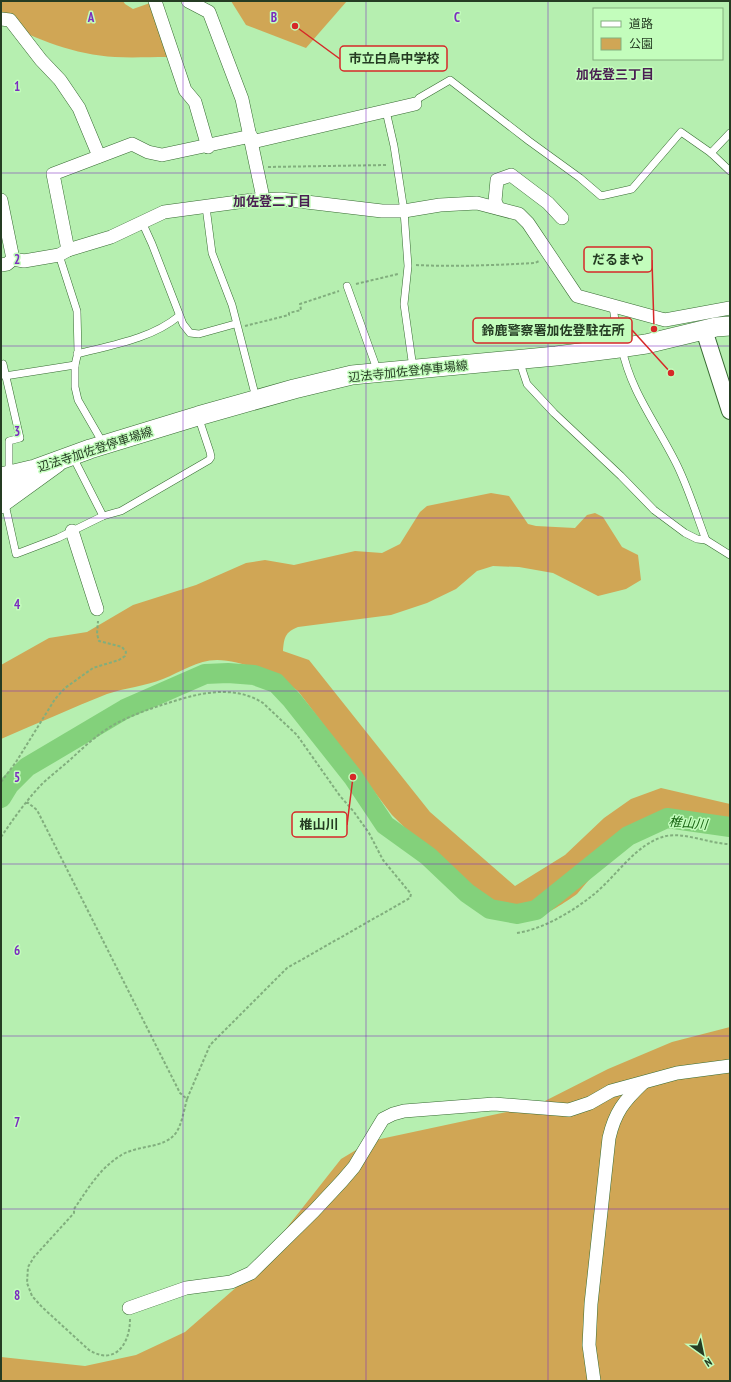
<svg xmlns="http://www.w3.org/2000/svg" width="731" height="1382" font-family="'PT Sans Narrow','Noto Sans JP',sans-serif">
	<rect width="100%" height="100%" fill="#b6efb0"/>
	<g fill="#d0a655">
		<path d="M1,1H123L125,4L133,9L150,3L167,57C150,57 132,58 115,57C75,55 37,39 1,22Z"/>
		<polygon points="231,1 347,1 306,48 246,25"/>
		<path d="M491,493L509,496L528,524L536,526L575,528L587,515L595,513L603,517L622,547L638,555L641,580L626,589L598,596L553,573L519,567L493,566L477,571L456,589L427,603L391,615L298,627C285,632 284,638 283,651L309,660L430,812L515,886L565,855L604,818L631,799L661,788L730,804V824L708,815L663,810L639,821L577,894C567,901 545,916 533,918C521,919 493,909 482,904L392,815L298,691C276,675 245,661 217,660C197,660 181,672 163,679C145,686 125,688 107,694C72,708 36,724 1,739V665L49,638L87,632L133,605L196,585L246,563L265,560L294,565L355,551L382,553L400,544L420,512L427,506Z"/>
		<polygon points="730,1027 730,1381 1,1381 1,1357 85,1366 136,1355 185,1332 247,1278 341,1159 371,1141 535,1106 608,1069 672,1042"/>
	</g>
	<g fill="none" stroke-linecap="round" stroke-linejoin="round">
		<polyline stroke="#83d17b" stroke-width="20" points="1,798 9,785 27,767 125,709 205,674 228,673 254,675 276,683 292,700 353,777 385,825 428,856 467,893 490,909 517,914 536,910 628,836 667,818 730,827"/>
		<g stroke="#376b32" stroke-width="8">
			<g id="service">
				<polyline points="415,104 419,98 450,80 529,141 580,178 601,196 632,189 681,132 711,153 730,171"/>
				<polyline points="386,111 394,146 404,211 408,266 404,304 413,368"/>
				<polyline points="711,153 730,133"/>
				<polyline points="206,207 212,253 232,305 256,398"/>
				<polyline points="142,222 152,244 183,324 190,333 199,334 235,324"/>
				<polyline points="59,255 77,311 78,352 75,365 75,387 78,400 104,445"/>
				<polyline points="347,286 378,372"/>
				<polyline points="613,307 619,346"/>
				<path d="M622,348C630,390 656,423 675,461C688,486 696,514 706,540"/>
				<path d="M77,354C112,345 151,339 179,316"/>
				<polyline points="519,360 527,384 554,413 621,476 654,510 685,533 697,539 706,540 730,555"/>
				<polyline points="1,365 3,364 20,438 9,441 9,475"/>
				<polyline points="5,376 75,365"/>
				<polyline points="73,457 103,516 121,511 209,460 211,457 210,452 198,416"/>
				<polyline points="5,504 16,554 58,538 103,516"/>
			</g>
		</g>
		<g stroke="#376b32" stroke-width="14">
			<g id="minor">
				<polyline points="155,1 185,90 195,102 208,147"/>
				<polyline points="188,1 209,12 242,99 262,193 261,200"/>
				<polyline points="1,19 10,20 41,60 60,80 79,108 99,156"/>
				<polyline points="252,142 415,104"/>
				<polyline points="1,200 13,259 24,261 59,255 68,250 111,237 164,212 253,200 281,199 382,211 404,211 440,205 477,203 519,214 528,223 577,296 665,320 730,308"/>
				<polyline points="498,208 495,201 497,180 511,175 548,203 562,218"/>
				<polyline points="68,250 53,174 132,144 148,152 162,155 251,136"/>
				<polyline points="1,265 7,264 13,259"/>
				<polyline points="1,507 59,465"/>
				<polyline points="72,531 97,609"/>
				<polyline points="129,1308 186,1288 231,1282 251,1273 314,1211 342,1181 354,1167 383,1119 393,1114 404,1111 494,1104 569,1110 590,1103 611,1091 677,1073 730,1066"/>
				<path d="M594,1381L589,1345L591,1304L609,1138C615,1112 624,1101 643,1083"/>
			</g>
		</g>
		<g stroke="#376b32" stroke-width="18">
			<g id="tertiary">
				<polyline points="704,330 730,411"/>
				<polyline points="1,491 30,472"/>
			</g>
		</g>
		<g stroke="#376b32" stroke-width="20">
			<polyline id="secondary" points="1,477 35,469 90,449 198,416 294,389 352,375 556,356 619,348 646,344 716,327 730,326"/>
		</g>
		<g stroke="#81ae7d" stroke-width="2" stroke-dasharray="3 2" stroke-linecap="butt">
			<polyline points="268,167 388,165"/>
			<path d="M416,265C456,267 496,265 535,263L539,261"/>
			<polyline points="356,284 398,274"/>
			<polyline points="245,326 289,315 289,313 301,310 300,304 339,291"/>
			<polyline points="1,782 16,762 55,699 65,688 93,668 119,660 125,656 126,652 122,647 99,641 97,634 98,621"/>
			<path d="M1,837C14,818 28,798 44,782C53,774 63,766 72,758C85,746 99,733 115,724C136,713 158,706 181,699C208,691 238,687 263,703L297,735L340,796L354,812L369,833L383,860L411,894L410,898L287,968L210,1045L187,1099L180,1093L37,810L27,802"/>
			<path d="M517,933C543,929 572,912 593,895C616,877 636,843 666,836C685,832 710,844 730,844"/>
			<path d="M130,1319C130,1344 115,1366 89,1350L42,1307L32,1296L27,1283L28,1267L34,1257L74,1213V1209C88,1189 99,1169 120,1156C127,1151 137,1149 146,1147C180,1141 179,1130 187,1099"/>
		</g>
		<use href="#service" stroke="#fff" stroke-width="7"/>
		<use href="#minor" stroke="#fff" stroke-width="13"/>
		<use href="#tertiary" stroke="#fff" stroke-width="16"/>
		<use href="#secondary" stroke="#fff" stroke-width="19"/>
	</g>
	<path fill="none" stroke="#7b2cbf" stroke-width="1" stroke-opacity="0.55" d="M183,1V1381M366,1V1381M548,1V1381M1,173H730M1,346H730M1,518H730M1,691H730M1,864H730M1,1036H730M1,1209H730"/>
	<g text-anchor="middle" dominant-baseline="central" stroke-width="3" stroke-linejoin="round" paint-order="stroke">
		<g font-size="12" fill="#253c23" stroke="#c3fdbc">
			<text transform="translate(408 371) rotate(-6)">辺法寺加佐登停車場線</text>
			<text transform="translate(95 449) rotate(-18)">辺法寺加佐登停車場線</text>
		</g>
		<g font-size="13" font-weight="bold" fill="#4a1e52" stroke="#c3fdbc">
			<text x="615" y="74">加佐登三丁目</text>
			<text x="272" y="201">加佐登二丁目</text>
		</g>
		<g font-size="13" font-style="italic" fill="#1a6714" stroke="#c3fdbc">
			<text transform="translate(688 823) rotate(5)">椎山川</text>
		</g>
	</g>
	<g font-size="13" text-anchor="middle" font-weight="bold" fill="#7b2cbf" stroke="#c3fdbc" stroke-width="3" stroke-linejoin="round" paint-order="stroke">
		<text x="91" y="22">A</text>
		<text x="274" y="22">B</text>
		<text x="457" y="22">C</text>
		<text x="17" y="91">1</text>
		<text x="17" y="264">2</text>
		<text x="17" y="436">3</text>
		<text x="17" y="609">4</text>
		<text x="17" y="782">5</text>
		<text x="17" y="955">6</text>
		<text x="17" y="1127">7</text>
		<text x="17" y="1300">8</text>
	</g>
	<path fill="none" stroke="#d62828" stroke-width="1.5" d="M295 26L340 59M654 329L652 260M671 373L632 330M353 777L347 825"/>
	<g fill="#d62828" stroke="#c3fdbc" stroke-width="1.5">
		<circle cx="295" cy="26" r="4"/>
		<circle cx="654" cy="329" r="4"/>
		<circle cx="671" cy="373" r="4"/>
		<circle cx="353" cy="777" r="4"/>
	</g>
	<g fill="#c3fdbc" stroke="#d62828" stroke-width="1.5">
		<rect x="340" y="46" width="107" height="25" rx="4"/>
		<rect x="584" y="247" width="68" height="25" rx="4"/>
		<rect x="473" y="318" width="159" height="25" rx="4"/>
		<rect x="292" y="812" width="55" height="25" rx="4"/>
	</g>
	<g font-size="13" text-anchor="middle" font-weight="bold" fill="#253c23">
		<text x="394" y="63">市立白鳥中学校</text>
		<text x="618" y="264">だるまや</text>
		<text x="553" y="335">鈴鹿警察署加佐登駐在所</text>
		<text x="319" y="829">椎山川</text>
	</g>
	<rect width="731" height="1382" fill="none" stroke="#253c23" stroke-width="4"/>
	<rect x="593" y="8" width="130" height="52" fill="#c3fdbc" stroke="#84b07f"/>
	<rect x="601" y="21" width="20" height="6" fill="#ffffff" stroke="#84b07f"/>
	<text x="629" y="28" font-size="12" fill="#253c23">道路</text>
	<rect x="601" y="38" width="20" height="12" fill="#d0a655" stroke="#84b07f"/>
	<text x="629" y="48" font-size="12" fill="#253c23">公園</text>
	<g transform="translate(703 1354) rotate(147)" stroke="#c3fdbc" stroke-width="3" paint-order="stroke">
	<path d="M0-3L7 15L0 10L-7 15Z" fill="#253c23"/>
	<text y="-6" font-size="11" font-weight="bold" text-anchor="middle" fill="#253c23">N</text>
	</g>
</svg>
